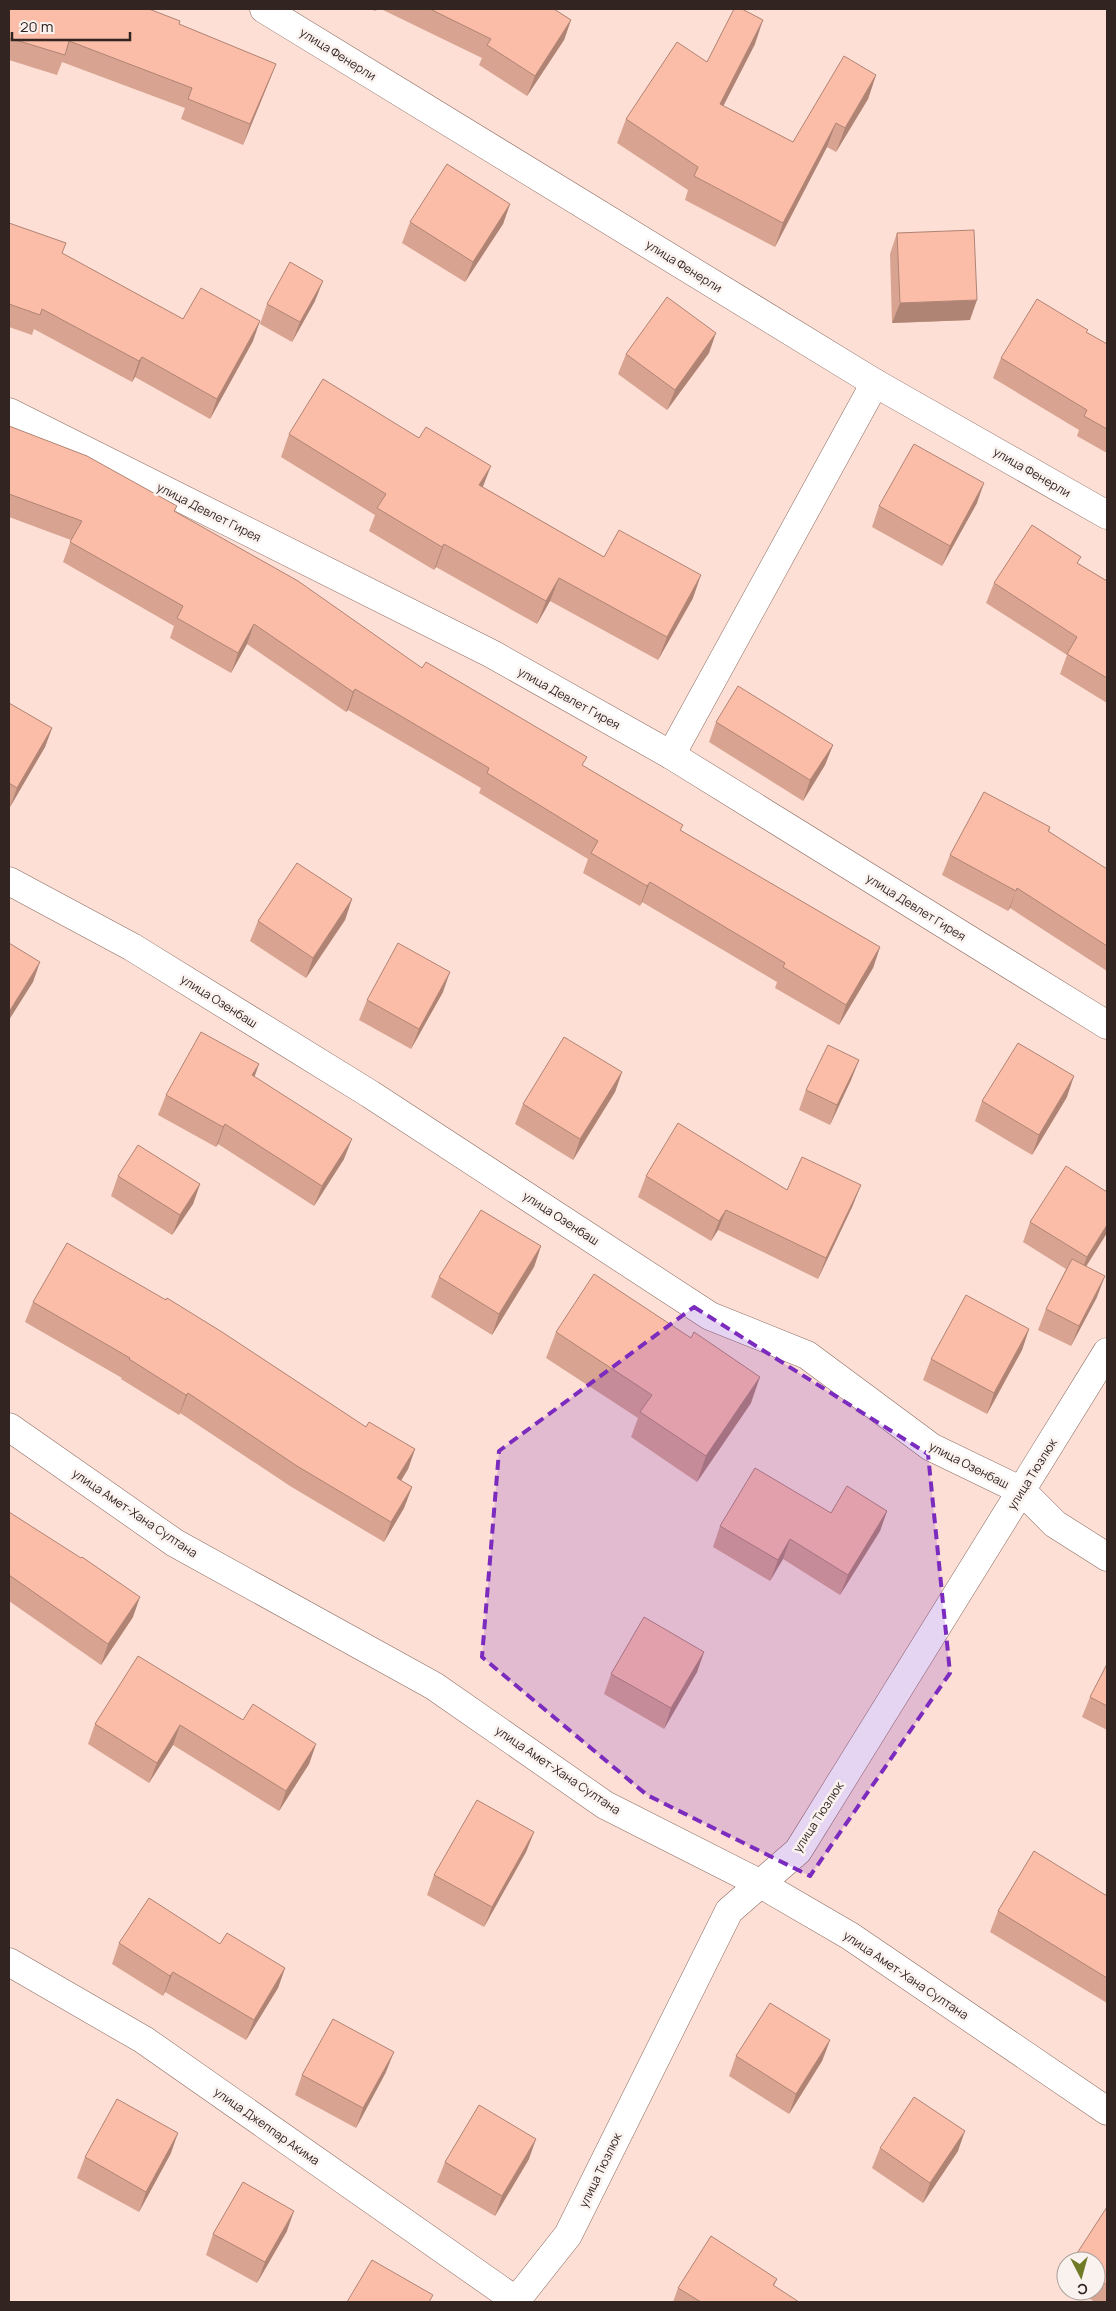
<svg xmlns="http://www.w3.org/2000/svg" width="1116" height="2311" font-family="Manrope,sans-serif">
	<rect width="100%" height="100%" fill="#fddfd5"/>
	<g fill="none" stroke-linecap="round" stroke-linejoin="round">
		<g stroke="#8b6b60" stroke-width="29">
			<g id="street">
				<polyline points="264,9 875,383 1107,515"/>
				<polyline points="9,412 492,654 671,755 1107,1025"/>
				<polyline points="671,755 875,383"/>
				<polyline points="9,881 132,947 370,1094 710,1316 807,1355 931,1447 1022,1491 1055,1524 1107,1557"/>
				<polyline points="9,1427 175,1543 434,1686 605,1805 759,1883 850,1936 1107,2111"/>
				<polyline points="9,1962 144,2040 518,2302"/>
				<polyline points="515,2302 568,2235 729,1911 798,1851 1107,1352"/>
			</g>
		</g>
		<use href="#street" stroke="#fff" stroke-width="28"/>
	</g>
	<g fill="#d8a390">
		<polygon points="9,9 179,24 276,64 268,84 243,145 181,119 185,108 62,62 57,75 9,60"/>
		<polygon points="369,9 377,9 376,11"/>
		<polygon points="381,9 554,9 571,20 564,40 527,96 479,65 482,58"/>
		<polygon points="755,44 723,106 793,142 876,75 868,99 836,152 827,147 775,247 685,200 688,190 617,143 626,119 707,62"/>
		<polygon points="510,204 503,224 465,282 402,243 410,222"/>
		<polygon points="9,223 62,253 183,319 253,341 210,419 135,377 132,382 34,329 32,335 9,327"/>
		<polygon points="897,233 970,320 892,323 890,254"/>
		<polygon points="315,301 292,342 260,324 267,304"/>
		<polygon points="1087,333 1107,344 1107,453 1077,436 1079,430 993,378 1001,358"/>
		<polygon points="709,353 667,410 618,374 626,354"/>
		<polygon points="9,426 177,506 175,511 422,668 583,766 681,831 880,947 873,968 839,1025 775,988 777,982 642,902 640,906 583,873 588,859 479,793 481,788 348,710 346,712 247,644 231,673 170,638 174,626 63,562 71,540 9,517"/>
		<polygon points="289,434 483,487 604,557 693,598 658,660 550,601 537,624 436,567 434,570 369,531 375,515 281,457"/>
		<polygon points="977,503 942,566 872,527 879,506"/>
		<polygon points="1079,564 1107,581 1107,703 1060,674 1067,655 986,603 994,583"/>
		<polygon points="9,703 52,728 45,747 10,807 9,806"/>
		<polygon points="716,722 833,745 825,765 803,801 709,742"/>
		<polygon points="1050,827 1049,832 1107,869 1107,971 1010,908 1008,911 942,875 950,855"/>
		<polygon points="352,899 345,920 306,978 250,941 258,921"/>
		<polygon points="443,992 411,1049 359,1020 367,1000"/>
		<polygon points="859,1060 851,1080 830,1125 799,1110 806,1090"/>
		<polygon points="622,1072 615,1092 573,1160 515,1124 523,1104"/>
		<polygon points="254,1077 344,1159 314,1206 218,1144 216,1147 158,1115 166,1095"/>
		<polygon points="1067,1097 1032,1155 975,1121 982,1101"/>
		<polygon points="118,1176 200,1184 193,1204 172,1235 111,1196"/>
		<polygon points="646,1176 787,1190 853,1205 818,1279 718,1230 711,1241 638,1197"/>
		<polygon points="1107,1192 1107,1233 1086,1267 1097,1297 1071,1346 1038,1330 1046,1309 1066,1269 1023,1242 1030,1222"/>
		<polygon points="541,1246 534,1267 492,1335 431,1297 439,1277"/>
		<polygon points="33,1302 366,1427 415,1449 408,1469 401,1481 412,1487 404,1508 384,1542 290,1486 180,1413 179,1415 121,1379 122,1378 25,1322"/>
		<polygon points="1029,1329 1022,1350 987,1414 923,1380 931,1359"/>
		<polygon points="556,1332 751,1403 697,1482 631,1437 638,1418 546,1358"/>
		<polygon points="887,1511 880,1531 840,1595 783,1559 770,1581 713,1547 720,1526 831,1513"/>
		<polygon points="9,1512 133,1617 101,1665 9,1601"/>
		<polygon points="704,1652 697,1672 664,1729 604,1694 611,1674"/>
		<polygon points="1107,1664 1107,1730 1082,1717 1090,1697"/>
		<polygon points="243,1720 316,1744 309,1764 279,1811 173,1745 149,1783 88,1744 95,1724"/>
		<polygon points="534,1832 526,1852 484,1927 427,1895 434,1875"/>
		<polygon points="1107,1896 1107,2003 990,1932 998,1911"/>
		<polygon points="119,1943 220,1944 285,1968 278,1988 246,2040 165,1992 163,1996 112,1964"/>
		<polygon points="830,2040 822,2061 789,2114 729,2076 736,2056"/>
		<polygon points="386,2072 356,2128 295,2095 302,2075"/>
		<polygon points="880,2148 958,2151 923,2203 872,2168"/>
		<polygon points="171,2153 139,2212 77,2178 85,2157"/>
		<polygon points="529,2159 495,2216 437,2182 445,2162"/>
		<polygon points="1107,2208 1107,2302 1095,2302 1077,2291 1096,2291 1096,2261"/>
		<polygon points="287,2231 257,2283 206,2255 213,2234"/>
		<polygon points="777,2279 774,2286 799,2302 673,2302 678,2288"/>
	</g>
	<g fill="#b08475">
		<polygon points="571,20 564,40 527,96 535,76"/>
		<polygon points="763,20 755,44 712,128 720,104"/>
		<polygon points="276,64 268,84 243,145 250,124"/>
		<polygon points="876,75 868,99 836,152 845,128"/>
		<polygon points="836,123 827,147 775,247 783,223"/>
		<polygon points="510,204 503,224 465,282 473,262"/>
		<polygon points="323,281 315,301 292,342 300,322"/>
		<polygon points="977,300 970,320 892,323 900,303"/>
		<polygon points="260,321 253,341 210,419 217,399"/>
		<polygon points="716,333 709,353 667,410 675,390"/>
		<polygon points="142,357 135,377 132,382 139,361"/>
		<polygon points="491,466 482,489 479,485"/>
		<polygon points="984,483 977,503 942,566 950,546"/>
		<polygon points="444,544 436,567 434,570 442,547"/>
		<polygon points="701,575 693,598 658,660 667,637"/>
		<polygon points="559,578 550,601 537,624 546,601"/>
		<polygon points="254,624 247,644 231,673 238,653"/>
		<polygon points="355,689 348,710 346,712 353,692"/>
		<polygon points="52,728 45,747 10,807 17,788"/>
		<polygon points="833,745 825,765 803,801 810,780"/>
		<polygon points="650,882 642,902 640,906 647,886"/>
		<polygon points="1017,888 1010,908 1008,911 1016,891"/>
		<polygon points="352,899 345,920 306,978 313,958"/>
		<polygon points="880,947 873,968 839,1025 846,1005"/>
		<polygon points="40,962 33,982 9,1020 9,1012"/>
		<polygon points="450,972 443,992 411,1049 419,1029"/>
		<polygon points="859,1060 851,1080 830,1125 837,1105"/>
		<polygon points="259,1064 252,1084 252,1075"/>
		<polygon points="622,1072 615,1092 573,1160 580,1139"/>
		<polygon points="1074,1076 1067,1097 1032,1155 1039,1135"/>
		<polygon points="225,1124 218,1144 216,1147 223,1127"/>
		<polygon points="352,1139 344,1159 314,1206 322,1186"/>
		<polygon points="200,1184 193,1204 172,1235 180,1215"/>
		<polygon points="861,1185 853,1205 818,1279 826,1258"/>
		<polygon points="726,1210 718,1230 711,1241 719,1221"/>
		<polygon points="1107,1225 1107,1233 1079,1277 1087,1257"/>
		<polygon points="541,1246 534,1267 492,1335 499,1314"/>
		<polygon points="1105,1276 1097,1297 1071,1346 1079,1326"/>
		<polygon points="1029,1329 1022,1350 987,1414 994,1393"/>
		<polygon points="760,1377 751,1403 697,1482 706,1456"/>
		<polygon points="188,1393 180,1413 179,1415 186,1395"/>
		<polygon points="415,1449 408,1469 390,1498 397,1478"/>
		<polygon points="412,1487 404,1508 384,1542 391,1522"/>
		<polygon points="887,1511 880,1531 840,1595 848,1575"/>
		<polygon points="790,1539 783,1559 770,1581 778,1560"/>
		<polygon points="140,1597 133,1617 101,1665 108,1644"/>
		<polygon points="704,1652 697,1672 664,1729 671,1708"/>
		<polygon points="180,1725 173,1745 149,1783 157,1763"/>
		<polygon points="316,1744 309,1764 279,1811 286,1791"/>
		<polygon points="534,1832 526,1852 484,1927 492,1907"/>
		<polygon points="285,1968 278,1988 246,2040 254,2020"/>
		<polygon points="173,1972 165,1992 163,1996 170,1976"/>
		<polygon points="830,2040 822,2061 789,2114 796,2094"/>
		<polygon points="394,2052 386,2072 356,2128 363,2108"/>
		<polygon points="965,2131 958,2151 923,2203 930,2183"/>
		<polygon points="178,2133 171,2153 139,2212 146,2192"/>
		<polygon points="536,2139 529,2159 495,2216 502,2196"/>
		<polygon points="294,2211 287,2231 257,2283 265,2262"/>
	</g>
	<g fill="#fbbda7" stroke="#b08475">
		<polygon points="9,9 149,9 180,21 179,24 276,64 250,124 188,99 192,88 69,41 65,55 9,38"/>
		<polygon points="430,9 554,9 571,20 535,76 487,45 491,39"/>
		<polygon points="734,9 742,9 763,20 720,104 793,142 844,56 876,75 845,128 836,123 783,223 694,176 698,167 626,119 677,42 707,62"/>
		<polygon points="447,164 510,204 473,262 410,222"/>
		<polygon points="9,223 66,243 62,253 183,319 201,288 260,321 217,399 142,357 139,361 42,309 40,315 9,304"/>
		<polygon points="974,230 977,300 900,303 897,233"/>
		<polygon points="290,262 323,281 300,322 267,304"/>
		<polygon points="667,297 716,333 675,390 626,354"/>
		<polygon points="1037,299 1088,330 1086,332 1107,344 1107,429 1084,416 1087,410 1001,358"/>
		<polygon points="323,379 419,438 426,427 491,466 479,485 604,557 619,530 701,575 667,637 559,578 546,601 444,544 442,547 377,508 386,494 289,434"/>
		<polygon points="9,426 87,456 177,506 174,511 298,581 422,668 426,662 587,757 582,765 683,825 680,830 880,947 846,1005 783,967 785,963 650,882 647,886 591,853 598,841 487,773 489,768 355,689 353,692 254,624 238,653 177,618 183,606 70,542 82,521 9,494"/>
		<polygon points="914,444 984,483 950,546 879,506"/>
		<polygon points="1032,525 1081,557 1077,563 1107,581 1107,678 1067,654 1077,637 994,583"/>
		<polygon points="738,686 833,745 810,780 716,722"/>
		<polygon points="9,703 52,728 17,788 9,783"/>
		<polygon points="984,792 1050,827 1048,831 1107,869 1107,946 1017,888 1016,891 950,855"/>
		<polygon points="297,863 352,899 313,958 258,921"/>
		<polygon points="9,943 40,962 9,1012"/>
		<polygon points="398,943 450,972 419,1029 367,1000"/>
		<polygon points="201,1032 259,1064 252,1075 352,1139 322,1186 225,1124 223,1127 166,1095"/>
		<polygon points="564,1037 622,1072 580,1139 523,1104"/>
		<polygon points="1018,1043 1074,1076 1039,1135 982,1101"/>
		<polygon points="828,1045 859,1060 837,1105 806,1090"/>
		<polygon points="678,1123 787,1190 802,1157 861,1185 826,1258 726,1210 719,1221 646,1176"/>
		<polygon points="138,1145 200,1184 180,1215 118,1176"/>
		<polygon points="1066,1166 1107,1192 1107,1225 1087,1257 1030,1222"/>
		<polygon points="481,1210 541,1246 499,1314 439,1277"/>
		<polygon points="67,1243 166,1300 167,1298 222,1332 366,1427 369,1422 415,1449 397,1478 412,1487 391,1522 297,1466 188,1393 186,1395 129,1359 130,1358 33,1302"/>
		<polygon points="1072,1259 1105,1276 1079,1326 1046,1309"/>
		<polygon points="594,1274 691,1338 694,1332 760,1377 706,1456 640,1412 652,1395 556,1332"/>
		<polygon points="966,1295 1029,1329 994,1393 931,1359"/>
		<polygon points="755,1468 831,1513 847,1486 887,1511 848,1575 790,1539 778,1560 720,1526"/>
		<polygon points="9,1512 81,1558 82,1557 140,1597 108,1644 9,1575"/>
		<polygon points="644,1617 704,1652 671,1708 611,1674"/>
		<polygon points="138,1656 243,1720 253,1704 316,1744 286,1791 180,1725 157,1763 95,1724"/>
		<polygon points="1107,1664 1107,1706 1090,1697"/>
		<polygon points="477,1800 534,1832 492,1907 434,1875"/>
		<polygon points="1034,1851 1107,1896 1107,1978 998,1911"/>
		<polygon points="149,1898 220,1944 227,1933 285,1968 254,2020 173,1972 170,1976 119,1943"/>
		<polygon points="770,2003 830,2040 796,2094 736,2056"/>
		<polygon points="333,2019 394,2052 363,2108 302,2075"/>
		<polygon points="914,2097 965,2131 930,2183 880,2148"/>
		<polygon points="117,2099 178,2133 146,2192 85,2157"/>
		<polygon points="479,2105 536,2139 502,2196 445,2162"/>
		<polygon points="243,2182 294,2211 265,2262 213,2234"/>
		<polygon points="1107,2207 1107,2285 1096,2278 1096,2261 1072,2261"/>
		<polygon points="711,2236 777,2279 773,2285 799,2302 701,2302 678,2288"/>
		<polygon points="372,2260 433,2295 429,2302 347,2302"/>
	</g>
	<path fill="#7b2cbf" fill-opacity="0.2" stroke="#7b2cbf" stroke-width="4" stroke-dasharray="10 6" stroke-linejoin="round" d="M694,1307L928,1454L950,1673L810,1876L647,1795L482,1657L499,1451Z"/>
	<g text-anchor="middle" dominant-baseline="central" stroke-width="5" stroke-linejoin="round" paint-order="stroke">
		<g font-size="12" fill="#322420" stroke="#faf2ef">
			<text transform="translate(338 54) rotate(32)">улица Фенерли</text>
			<text transform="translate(684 266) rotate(32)">улица Фенерли</text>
			<text transform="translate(1032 472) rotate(30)">улица Фенерли</text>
			<text transform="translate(209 512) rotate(27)">улица Девлет Гирея</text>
			<text transform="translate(569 698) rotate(29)">улица Девлет Гирея</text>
			<text transform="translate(916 907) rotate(32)">улица Девлет Гирея</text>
			<text transform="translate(219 1001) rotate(32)">улица Озенбаш</text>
			<text transform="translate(561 1218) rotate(33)">улица Озенбаш</text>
			<text transform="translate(969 1465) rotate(27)">улица Озенбаш</text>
			<text transform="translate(1032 1474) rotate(-58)">улица Тюзлюк</text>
			<text transform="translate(135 1513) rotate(34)">улица Амет-Хана Султана</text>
			<text transform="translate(558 1770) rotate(34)">улица Амет-Хана Султана</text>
			<text transform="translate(818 1817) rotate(-57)">улица Тюзлюк</text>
			<text transform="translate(906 1975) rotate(34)">улица Амет-Хана Султана</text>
			<text transform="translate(267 2126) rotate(35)">улица Джеппар Акима</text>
			<text transform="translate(600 2170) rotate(-64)">улица Тюзлюк</text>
		</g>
	</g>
	<rect width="1116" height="2311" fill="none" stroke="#322420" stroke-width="20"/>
	<g transform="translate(1081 2276) rotate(174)"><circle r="24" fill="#faf2ef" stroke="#aaa09c"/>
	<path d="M0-4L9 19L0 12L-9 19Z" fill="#6f7a25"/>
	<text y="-8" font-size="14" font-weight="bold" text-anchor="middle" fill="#322420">С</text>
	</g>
	<path d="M12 32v8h118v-8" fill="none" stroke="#322420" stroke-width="2.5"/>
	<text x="20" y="32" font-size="15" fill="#322420" stroke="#faf2ef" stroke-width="4" paint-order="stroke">20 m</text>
</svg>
